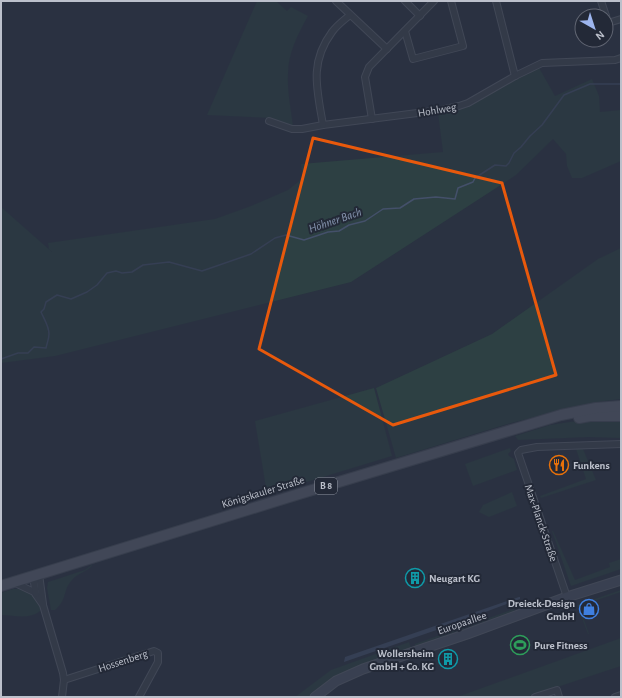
<svg xmlns="http://www.w3.org/2000/svg" width="622" height="698" font-family="'Alegreya Sans',sans-serif">
	<rect width="100%" height="100%" fill="#2a3241"/>
	<g fill="#2d4043">
		<path d="M257,1H276L287,11L291,7L308,16C298,34 288,53 288,74C287,91 291,109 293,126L272,118L207,115Z"/>
		<polygon points="538,66 555,96 592,79 599,96 600,112 621,110 621,161 582,178 572,178 567,166 566,154 553,139 516,175 351,282 55,356 1,363 1,207 52,252 49,249 48,243 215,219 251,206 288,190 303,178 301,164 443,152 438,113 450,111"/>
		<polygon points="621,248 621,399 598,402 511,423 396,458 376,388 492,334 598,259"/>
		<polygon points="374,388 392,456 267,494 255,421"/>
		<polygon points="583,420 621,420 621,438 589,437 518,440 515,436 550,425"/>
		<polygon points="510,448 511,451 508,454 509,456 514,459 517,470 473,486 465,464"/>
		<polygon points="576,449 583,449 596,480 541,498 540,496 586,479"/>
		<polygon points="512,492 517,506 489,517 479,512 483,505"/>
		<polygon points="552,531 553,531 575,580 610,567 609,563 621,559 621,569 571,586"/>
		<path d="M93,564C88,572 77,573 72,580C62,591 68,599 55,610H51L47,588L48,582L85,570Z"/>
		<path d="M13,589H23L32,592L40,603V611C29,620 15,615 1,615V593Z"/>
		<polygon points="621,590 621,592 579,606 589,634 588,634 577,605"/>
		<polygon points="514,609 514,611 415,646 415,644"/>
		<polygon points="621,638 621,666 527,697 457,697"/>
		<path d="M409,642L411,648C375,660 337,669 310,697H295L331,670Z"/>
	</g>
	<polygon fill="#44506a" points="519,597 520,597 520,599 448,626 344,662 345,657"/>
	<g fill="none" stroke-linecap="round" stroke-linejoin="round">
		<path stroke="#44506a" stroke-width="1.5" d="M1,359L18,353H28L34,347L46,348C47,343 49,339 49,334C49,326 44,319 41,312L44,309L46,302L57,295L71,299L87,292L97,285L107,273L116,271L122,273L132,272L143,265L169,262L202,271L251,254L275,238L286,235L304,240L328,232L339,231L349,225L365,221L383,209L400,208L414,199L436,197L455,199L458,188L473,182L475,178L495,165L506,166L509,163L514,153L521,147L530,136L542,125L564,95L590,84H621"/>
		<g stroke="#5d626f" stroke-width="8">
			<g id="minor">
				<polyline points="336,1 387,49"/>
				<polyline points="405,1 420,16"/>
				<polyline points="496,1 515,76"/>
				<polyline points="601,1 606,16"/>
				<polyline points="606,16 608,23 621,19"/>
				<polyline points="405,31 413,59 463,46 451,1"/>
				<polyline points="372,119 365,77 369,67 434,1"/>
				<polyline points="269,121 292,129 302,129 323,125 441,110 459,106 468,103 515,76 542,63 615,60 621,58"/>
				<path d="M323,125C317,89 309,63 332,32C337,25 344,20 350,15"/>
				<polyline points="39,574 43,604"/>
				<polyline points="15,583 34,592 43,605 63,673 64,680 62,697"/>
				<polyline points="36,594 34,583 38,575"/>
				<polyline points="567,597 518,453 521,450 537,447 621,444"/>
				<polyline points="64,680 154,651 158,653 158,662 139,697"/>
				<polyline points="535,697 557,690 559,697"/>
				<polyline points="615,697 621,695"/>
			</g>
		</g>
		<g stroke="#5d626f" stroke-width="11">
			<polyline id="secondary" points="315,697 336,681 363,669 467,634 567,597 621,580"/>
		</g>
		<g stroke="#484d5b" stroke-width="12">
			<g id="primary">
				<polyline points="579,418 590,416 621,416"/>
				<polyline points="1,586 299,494 561,415 596,408 621,406"/>
			</g>
		</g>
		<use href="#minor" stroke="#3e4551" stroke-width="6"/>
		<use href="#secondary" stroke="#4d5364" stroke-width="9"/>
		<use href="#primary" stroke="#5d6371" stroke-width="10"/>
	</g>
	<path d="M0 0H622V698H0ZM313,138L502,183L556,375L393,425L259,349Z" fill="#2a3241" fill-opacity=".55" fill-rule="evenodd"/>
	<path fill="none" stroke="#e8590c" stroke-width="3" stroke-linejoin="round" d="M313,138L502,183L556,375L393,425L259,349Z"/>
	<defs>
		<g id="restaurant-ring" transform="scale(1)"><circle r="9.5" fill="#232937" stroke="#e8710a" stroke-width="1.5"/><path d="M-5-6h1v4h1v-4h1v4h1v-4h1v5L-1.5 .5V6h-2V.5L-5-1ZM5-6V6H3V1.5H1.5Q1.5-4 5-6Z" fill="#e8710a"/></g>
		<g id="building-ring" transform="scale(1)"><circle r="9.5" fill="#232937" stroke="#0f9aa8" stroke-width="1.5"/><path d="M-4-6H4V6H1V3H-1V6H-4ZM-2.5-4.3h1.7v1.8h-1.7ZM.8-4.3h1.7v1.8H.8ZM-2.5-1h1.7V.8h-1.7ZM.8-1h1.7V.8H.8Z" fill="#0f9aa8"/></g>
		<g id="shop-ring" transform="scale(1)"><circle r="9.5" fill="#232937" stroke="#3f7fe0" stroke-width="1.5"/><path d="M-5-2.5h2.3a2.7 3.5 0 0 1 5.4 0H5L5.5 6h-11ZM-1.5-2.5h3a1.5 2.3 0 0 0-3 0Z" fill="#3f7fe0"/></g>
		<g id="stadium-ring" transform="scale(1)"><circle r="9.5" fill="#232937" stroke="#2e9e5b" stroke-width="1.5"/><path d="M0-5a6.5 5 0 1 0 0 10a6.5 5 0 1 0 0-10ZM-3.5-1.8h7v3.6h-7Z" fill="#2e9e5b"/></g>
	</defs>
	<g fill-rule="evenodd">
		<use href="#restaurant-ring" x="559" y="465"/>
		<use href="#building-ring" x="415" y="578"/>
		<use href="#shop-ring" x="589" y="609"/>
		<use href="#stadium-ring" x="520" y="645"/>
		<use href="#building-ring" x="448" y="659"/>
	</g>
	<g text-anchor="middle" dominant-baseline="central" stroke-width="4" stroke-linejoin="round" paint-order="stroke">
		<rect fill="#232937" stroke="#8e939f" stroke-width="1" x="315" y="478" width="22" height="16" rx="3"/>
		<g font-size="10" font-weight="bold" fill="#bcc0cb">
			<text x="326" y="486">B 8</text>
		</g>
		<g font-size="11" fill="#bcc0cb" stroke="#232937">
			<text transform="translate(437 110) rotate(-10)">Hohlweg</text>
			<text transform="translate(263 492) rotate(-17)">Königskauler Straße</text>
			<text transform="translate(541 523) rotate(71)">Max-Planck-Straße</text>
			<text transform="translate(462 623) rotate(-19)">Europaallee</text>
			<text transform="translate(123 661) rotate(-18)">Hossenberg</text>
		</g>
		<g font-size="11" font-weight="bold" fill="#bcc0cb" stroke="#232937" text-anchor="start">
			<text x="573" y="465">Funkens</text>
			<text x="429" y="578">Neugart KG</text>
			<text x="575" y="603" text-anchor="end">Dreieck-Design<tspan x="575" dy="13">GmbH</tspan></text>
			<text x="534" y="645">Pure Fitness</text>
			<text x="434" y="653" text-anchor="end">Wollersheim<tspan x="434" dy="13">GmbH + Co. KG</tspan></text>
		</g>
		<g font-size="12" font-style="italic" fill="#8694af" stroke="#232937">
			<text transform="translate(335 220) rotate(-19)">Höhner Bach</text>
		</g>
	</g>
	<rect width="622" height="698" fill="none" stroke="#bcc0cb" stroke-width="4"/>
	<g transform="translate(594 28) rotate(141)"><circle r="19" fill="#232937" stroke="#606572"/>
	<path d="M0-3L7 15L0 10L-7 15Z" fill="#9db5ee"/>
	<text y="-6" font-size="11" font-weight="bold" text-anchor="middle" fill="#bcc0cb">N</text>
	</g>
</svg>
